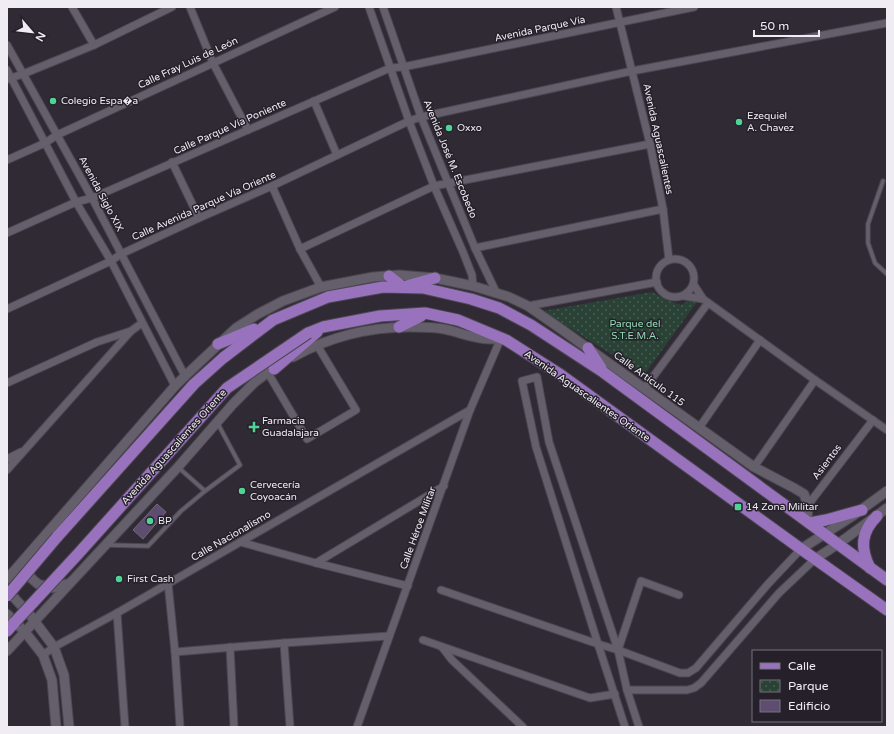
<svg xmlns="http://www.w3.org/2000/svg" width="894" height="734" font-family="'Varela Round',sans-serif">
	<defs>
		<pattern id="park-dots" width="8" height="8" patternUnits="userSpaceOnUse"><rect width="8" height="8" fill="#294235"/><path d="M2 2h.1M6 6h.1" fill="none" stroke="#485d53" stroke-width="1.8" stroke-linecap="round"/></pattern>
	</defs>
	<rect width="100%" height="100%" fill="#2f2a34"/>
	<polygon fill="url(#park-dots)" points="652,292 669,301 681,305 692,299 697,302 644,375 543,311"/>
	<polygon fill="#5e4c71" stroke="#6f6a76" points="157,504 166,512 143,539 133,530"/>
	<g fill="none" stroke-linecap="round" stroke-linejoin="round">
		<g stroke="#4b4650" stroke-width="5.5">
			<g id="service">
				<polyline points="883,181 868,224 868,243 875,263 887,274"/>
				<polyline points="179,468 205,491"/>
				<polyline points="108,545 148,546 181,511 205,491 240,465 218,424"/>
			</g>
		</g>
		<g stroke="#4b4650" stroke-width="9">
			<g id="minor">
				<polyline points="72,7 94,45"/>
				<polyline points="190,7 213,63 248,130"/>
				<polyline points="369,7 409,121 434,186 463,252 472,275 473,286"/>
				<polyline points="383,7 421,117 475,248 496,292"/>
				<polyline points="616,7 650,144 663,209 669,260"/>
				<polyline points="7,45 92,198 185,376"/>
				<polyline points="7,70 76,202 111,261 175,386"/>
				<polyline points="8,79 23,74 94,45 172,7"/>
				<polyline points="314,101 337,155"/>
				<polyline points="7,160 45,143 57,135 335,7"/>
				<polyline points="172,162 199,218"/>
				<polyline points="272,186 300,249 321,287"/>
				<polyline points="7,233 76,202 92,198 390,68 403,67 694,7"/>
				<polyline points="475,248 663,209"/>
				<polyline points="300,249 434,186 650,144"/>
				<circle cx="675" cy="278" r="19"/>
				<polyline points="694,285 703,299 815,380 887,430"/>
				<polyline points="684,296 703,299"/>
				<polyline points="528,306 657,282"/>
				<polyline points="7,309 111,261 121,254 199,218 272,186 409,121 421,117 632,71 887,23"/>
				<polyline points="268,373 307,439 356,410 317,345"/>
				<polyline points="7,383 97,342 131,331"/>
				<polyline points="644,389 708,303"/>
				<polyline points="699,428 760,340"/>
				<polyline points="7,459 21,452"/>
				<polyline points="754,467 815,380"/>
				<polyline points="7,470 131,331 142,323"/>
				<polyline points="808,505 873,420"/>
				<polyline points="240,542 316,563 408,586"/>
				<polyline points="316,563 444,486"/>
				<polyline points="168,583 175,652 180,727"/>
				<polyline points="441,590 598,644 618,650 680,673 688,673 696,668 768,584 801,549"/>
				<polyline points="117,613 125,727"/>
				<polyline points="423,640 590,698 615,694"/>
				<polyline points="284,643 290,727"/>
				<polyline points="230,647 234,727"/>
				<polyline points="442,647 452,660 523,727"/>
				<polyline points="618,650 641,581 679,595"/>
				<polyline points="175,652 284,643 389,636"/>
				<polyline points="43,655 54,647 117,613 470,410"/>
				<polyline points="627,690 687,690 694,688 701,683 779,593 815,559"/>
				<polyline points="357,727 470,410 501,338"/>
				<polyline points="625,727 598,644 536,447 522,381 537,377 549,442 618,650 627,690 639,727"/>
			</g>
		</g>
		<g stroke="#4b4650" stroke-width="11">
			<g id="tertiary">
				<path d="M293,357C329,337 369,327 410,327C422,327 433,327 444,329C460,332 475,340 492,339C495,339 498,338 501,338"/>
				<polyline points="801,549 854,515 887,491"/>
				<polyline points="815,559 838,544 887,508"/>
				<polyline points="26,566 31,578 38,584 53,588 70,583"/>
				<polyline points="7,579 175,386 185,376 236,328 258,314 283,301 321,287 373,277 399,275 435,278 473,286 509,297 528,306 561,329 754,467 794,488 804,494 808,505 807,521"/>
				<polyline points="7,590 30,615 54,647 64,675 69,727"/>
				<polyline points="7,614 25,632 43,655 52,680 56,727"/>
				<polyline points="7,651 178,467 233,404 255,382 278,365"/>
			</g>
		</g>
		<g stroke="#4b4650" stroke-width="13">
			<g id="primary">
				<polyline points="389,276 403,287 435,278"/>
				<polyline points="399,327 421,316"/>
				<polyline points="308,333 323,327 380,316 425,313 458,320 506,340 561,375 801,549 887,610"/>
				<polyline points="218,344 254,329"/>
				<polyline points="588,348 601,368"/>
				<polyline points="274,369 317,332"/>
				<polyline points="810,523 826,520 862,510"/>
				<polyline points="57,537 194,384 223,358 273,320 328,297 383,287 423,288 471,299 499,308 531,325 603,372 887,580"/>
				<path d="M870,568C860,548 861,532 877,516"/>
				<polyline points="7,631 15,622"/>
			</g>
		</g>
		<use href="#service" stroke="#645f6a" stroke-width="3.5"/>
		<use href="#minor" stroke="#645f6a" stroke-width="7"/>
		<use href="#tertiary" stroke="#645f6a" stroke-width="9"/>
		<use href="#primary" stroke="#9872bd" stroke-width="11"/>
		<g stroke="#4b4650" stroke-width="13" stroke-linecap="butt">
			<g id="primary-bridge">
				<polyline points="7,596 57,537"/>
				<polyline points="15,622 78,554 227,388 308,333"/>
			</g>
		</g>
		<use href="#primary-bridge" stroke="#9872bd" stroke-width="11"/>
	</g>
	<g fill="#51d398" stroke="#25202a" stroke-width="1.5">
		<circle cx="53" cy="101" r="4"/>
		<circle cx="739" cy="122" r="4"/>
		<circle cx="449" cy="128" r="4"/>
		<path d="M252 421h4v4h4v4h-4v4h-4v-4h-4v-4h4z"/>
		<circle cx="242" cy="491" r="4"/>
		<rect x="734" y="503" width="8" height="8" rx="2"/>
		<circle cx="150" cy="521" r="4"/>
		<circle cx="119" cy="579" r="4"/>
	</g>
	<g text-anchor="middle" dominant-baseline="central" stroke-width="3" stroke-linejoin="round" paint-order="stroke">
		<g font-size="10" fill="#efecf3" stroke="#25202a">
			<text transform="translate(540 29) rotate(-12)">Avenida Parque Vía</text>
			<text transform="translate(188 63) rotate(-25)">Calle Fray Luis de León</text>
			<text transform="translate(230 127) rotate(-24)">Calle Parque Vía Poniente</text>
			<text transform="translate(658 139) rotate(78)">Avenida Aguascalientes</text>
			<text transform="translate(450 159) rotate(68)">Avenida José M. Escobedo</text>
			<text transform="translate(101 194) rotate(62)">Avenida Siglo XIX</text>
			<text transform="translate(204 206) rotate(-24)">Calle Avenida Parque Vía Oriente</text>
			<text transform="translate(649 379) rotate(36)">Calle Artículo 115</text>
			<text transform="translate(587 396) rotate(35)">Avenida Aguascalientes Oriente</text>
			<text transform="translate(174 447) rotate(-48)">Avenida Aguascalientes Oriente</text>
			<text transform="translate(827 462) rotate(-53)">Asientos</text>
			<text transform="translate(418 528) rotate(-70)">Calle Héroe Militar</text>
			<text transform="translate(231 536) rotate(-30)">Calle Nacionalismo</text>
		</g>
		<g font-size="10" fill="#efecf3" stroke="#25202a" text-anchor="start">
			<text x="61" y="101">Colegio Espa�a</text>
			<text x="747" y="116">Ezequiel<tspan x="747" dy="12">A. Chavez</tspan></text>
			<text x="457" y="128">Oxxo</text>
			<text x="262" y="421">Farmacia<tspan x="262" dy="12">Guadalajara</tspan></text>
			<text x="250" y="485">Cervecería<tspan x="250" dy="12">Coyoacán</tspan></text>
			<text x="746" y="507">14 Zona Militar</text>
			<text x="158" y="521">BP</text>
			<text x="127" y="579">First Cash</text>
		</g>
		<g font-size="10" fill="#93deb6" stroke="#25202a">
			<text x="635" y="324">Parque del<tspan x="635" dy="12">S.T.E.M.A.</tspan></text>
		</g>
	</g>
	<rect width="894" height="734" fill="none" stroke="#efecf3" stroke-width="16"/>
	<rect x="752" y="650" width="130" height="72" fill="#25202a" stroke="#76727a"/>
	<rect x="760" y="663" width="20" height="6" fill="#9872bd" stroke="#76727a"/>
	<text x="788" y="670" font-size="12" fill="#efecf3">Calle</text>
	<rect x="760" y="680" width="20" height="12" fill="url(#park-dots)" stroke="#76727a"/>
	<text x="788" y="690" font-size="12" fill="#efecf3">Parque</text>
	<rect x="760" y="700" width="20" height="12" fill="#5e4c71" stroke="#76727a"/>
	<text x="788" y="710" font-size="12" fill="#efecf3">Edificio</text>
	<g transform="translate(32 32) rotate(118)" stroke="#25202a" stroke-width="3" paint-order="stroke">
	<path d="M0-3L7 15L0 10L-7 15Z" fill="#efecf3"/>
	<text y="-6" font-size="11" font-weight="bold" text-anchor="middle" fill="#efecf3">N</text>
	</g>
	<path d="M754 30v6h65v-6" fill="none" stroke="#efecf3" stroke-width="2"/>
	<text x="760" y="30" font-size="12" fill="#efecf3" stroke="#25202a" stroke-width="3" paint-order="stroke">50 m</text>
</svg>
